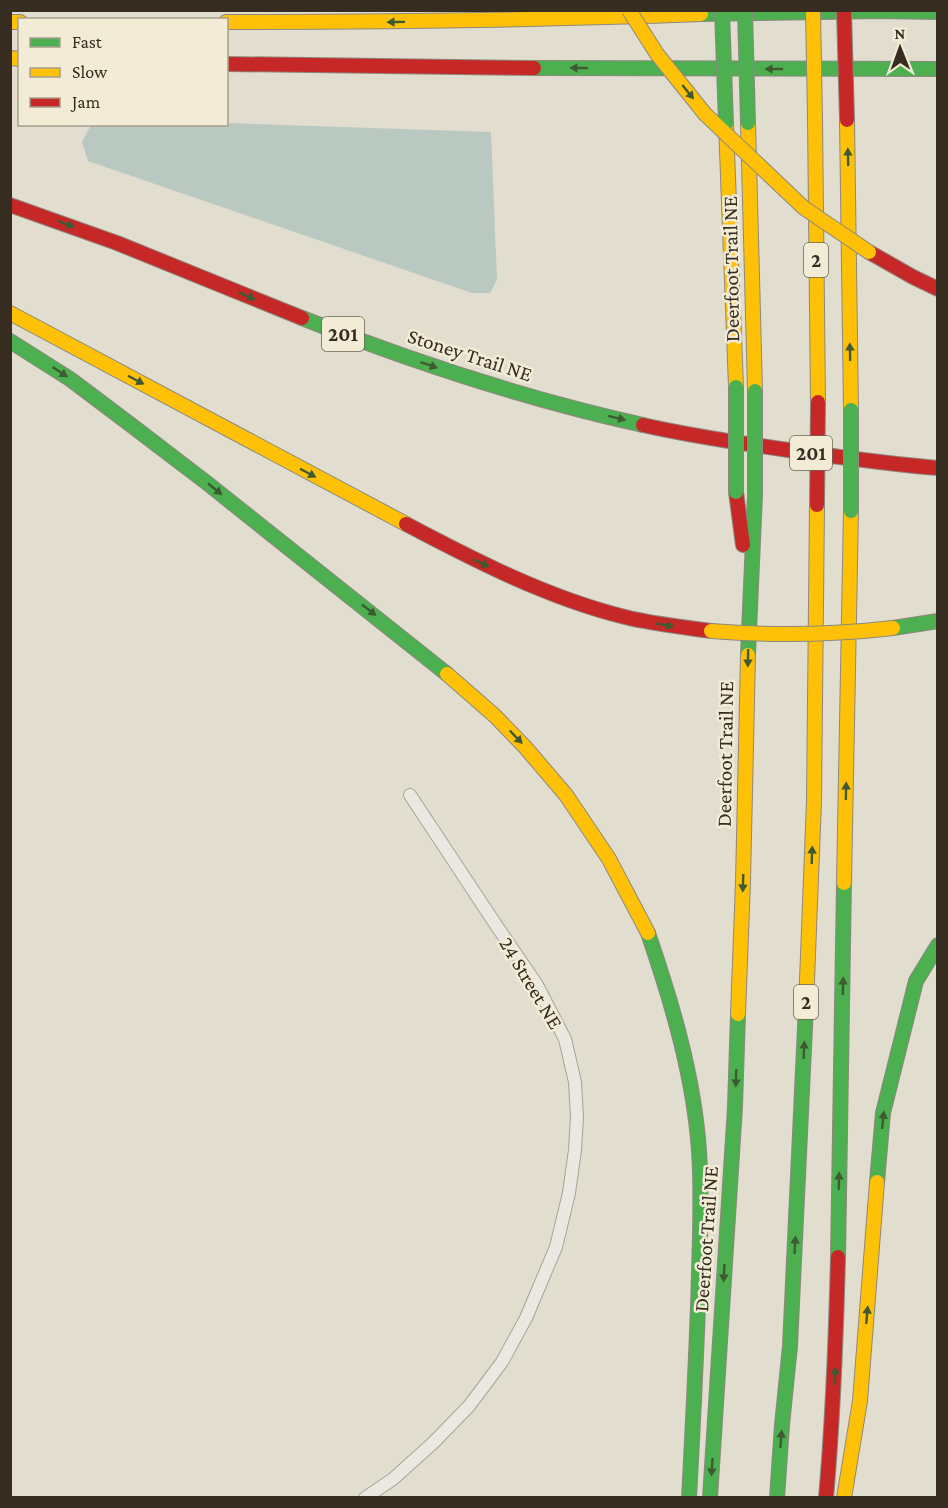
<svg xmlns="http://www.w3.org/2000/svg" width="948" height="1508" font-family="'Crimson Pro',serif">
	<rect width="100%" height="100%" fill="#e2decf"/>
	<polygon fill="#b9c8c0" points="227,123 491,132 497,280 490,293 472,293 88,161 82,142 91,125 226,124"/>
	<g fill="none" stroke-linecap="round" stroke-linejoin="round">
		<g stroke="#a8a397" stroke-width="14">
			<polyline id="street" points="365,1498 393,1479 433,1443 469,1406 502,1362 526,1318 556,1247 569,1193 575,1150 577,1117 575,1082 565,1039 537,985 494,922 410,795"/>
		</g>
		<g stroke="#8d887e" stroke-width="16">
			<g id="fast">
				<polyline points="701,14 878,11 938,12"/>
				<polyline points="534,68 938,69"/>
				<path d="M302,318C413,362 526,399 643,425"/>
				<polyline points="10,341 70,379 135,428 207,483 447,674"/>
				<polyline points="893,628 938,621"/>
				<polyline points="748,655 755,495"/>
				<path d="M648,933C672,1003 694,1077 699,1151C702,1192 700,1233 699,1274C697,1349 693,1423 689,1498"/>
				<polyline points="877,1182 883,1113 916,981 938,945"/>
				<polyline points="838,1257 844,883"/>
				<polyline points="710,1498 735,1107 738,1014"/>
				<polyline points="777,1498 782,1425 790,1346 806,1006"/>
			</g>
		</g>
		<g stroke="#8d887e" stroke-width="16">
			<g id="slow">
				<polyline points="10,22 20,22"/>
				<path d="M226,22C384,22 542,20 701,14"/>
				<polyline points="10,58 20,59"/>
				<polyline points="815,118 818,402"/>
				<polyline points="847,120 851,410"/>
				<polyline points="748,123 755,391"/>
				<polyline points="726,124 736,387"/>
				<polyline points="10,313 406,524"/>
				<polyline points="447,674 495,716 525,747 566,795 609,859 648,933"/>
				<polyline points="844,883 851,511"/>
				<polyline points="806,1006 814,801 817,505"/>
				<polyline points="738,1014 743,882 748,655"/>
				<polyline points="844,1498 860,1401 877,1182"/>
			</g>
		</g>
		<g stroke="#8d887e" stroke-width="16">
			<g id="jam">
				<polyline points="226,64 534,68"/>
				<polyline points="10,205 117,243 302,318"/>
				<polyline points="869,252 913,277 938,289"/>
				<path d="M643,425C691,436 739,443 788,450C838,457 888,464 938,468"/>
				<polyline points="736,492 743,545"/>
				<path d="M406,524C476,561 548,598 625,617C653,624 682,627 711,631"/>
				<path d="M826,1498C833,1418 836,1338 838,1257"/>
			</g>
		</g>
		<use href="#street" stroke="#eae8e0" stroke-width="12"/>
		<use href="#fast" stroke="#4caf50" stroke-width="14"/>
		<use href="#slow" stroke="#ffc107" stroke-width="14"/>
		<use href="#jam" stroke="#c62828" stroke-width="14"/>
		<g stroke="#8d887e" stroke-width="16" stroke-linecap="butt">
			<g id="fast-bridge">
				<polyline points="722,10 726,124"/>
				<polyline points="745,10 748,123"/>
				<polyline points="736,387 736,492"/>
				<polyline points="755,391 755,495"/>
				<polyline points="851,410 851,511"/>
			</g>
		</g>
		<g stroke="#8d887e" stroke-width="16" stroke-linecap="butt">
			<g id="slow-bridge">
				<polyline points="629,10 657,54 705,114 804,208 869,252"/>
				<polyline points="813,10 815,118"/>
				<path d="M711,631C772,636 832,635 893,628"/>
			</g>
		</g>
		<g stroke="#8d887e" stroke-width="16" stroke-linecap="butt">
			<g id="jam-bridge">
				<polyline points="844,10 847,120"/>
				<polyline points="817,505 818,402"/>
			</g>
		</g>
		<use href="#fast-bridge" stroke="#4caf50" stroke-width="14"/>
		<use href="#slow-bridge" stroke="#ffc107" stroke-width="14"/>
		<use href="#jam-bridge" stroke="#c62828" stroke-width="14"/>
	</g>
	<defs><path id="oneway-solid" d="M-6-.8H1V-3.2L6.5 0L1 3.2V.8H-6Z" transform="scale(1.5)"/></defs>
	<g fill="#3e5a31">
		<use href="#oneway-solid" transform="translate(396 22) rotate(179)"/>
		<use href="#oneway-solid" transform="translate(579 68) rotate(-179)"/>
		<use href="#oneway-solid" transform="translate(774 69) rotate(-180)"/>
		<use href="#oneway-solid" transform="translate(688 92) rotate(51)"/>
		<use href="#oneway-solid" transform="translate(848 157) rotate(-91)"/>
		<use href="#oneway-solid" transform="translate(66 224) rotate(20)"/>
		<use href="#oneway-solid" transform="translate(247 296) rotate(24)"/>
		<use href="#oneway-solid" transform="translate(850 352) rotate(-91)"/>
		<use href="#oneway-solid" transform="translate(429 365) rotate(19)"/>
		<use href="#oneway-solid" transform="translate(60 372) rotate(33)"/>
		<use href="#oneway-solid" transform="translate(136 380) rotate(28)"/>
		<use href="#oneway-solid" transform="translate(617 418) rotate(14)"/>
		<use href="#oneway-solid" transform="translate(308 473) rotate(28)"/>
		<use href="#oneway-solid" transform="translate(215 489) rotate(39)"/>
		<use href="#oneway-solid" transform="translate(481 563) rotate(24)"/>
		<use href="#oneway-solid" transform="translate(369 610) rotate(38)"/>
		<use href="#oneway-solid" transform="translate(665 625) rotate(9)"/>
		<use href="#oneway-solid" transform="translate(748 658) rotate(91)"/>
		<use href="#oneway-solid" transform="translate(516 737) rotate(46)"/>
		<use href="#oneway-solid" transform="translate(846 791) rotate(-89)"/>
		<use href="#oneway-solid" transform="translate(812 855) rotate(-88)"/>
		<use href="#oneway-solid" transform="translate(743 883) rotate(92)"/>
		<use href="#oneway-solid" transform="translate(843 986) rotate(-89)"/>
		<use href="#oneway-solid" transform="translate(804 1050) rotate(-87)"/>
		<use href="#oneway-solid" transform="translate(736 1078) rotate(92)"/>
		<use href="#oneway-solid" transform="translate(883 1120) rotate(-84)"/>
		<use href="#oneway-solid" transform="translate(839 1181) rotate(-89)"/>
		<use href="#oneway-solid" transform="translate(795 1245) rotate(-87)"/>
		<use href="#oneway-solid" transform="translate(724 1273) rotate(93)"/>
		<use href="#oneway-solid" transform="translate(867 1315) rotate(-85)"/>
		<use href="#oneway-solid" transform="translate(835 1376) rotate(-87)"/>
		<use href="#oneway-solid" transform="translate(781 1439) rotate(-86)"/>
		<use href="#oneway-solid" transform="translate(712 1467) rotate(94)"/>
	</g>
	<g text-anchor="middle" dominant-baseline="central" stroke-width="5" stroke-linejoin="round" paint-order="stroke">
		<g fill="#f2ecd6" stroke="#6e6657" stroke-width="1.5">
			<rect x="804" y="243" width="24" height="34" rx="4.5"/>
			<rect x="322" y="317" width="42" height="34" rx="4.5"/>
			<rect x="790" y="436" width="42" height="34" rx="4.5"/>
			<rect x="794" y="985" width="24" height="34" rx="4.5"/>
		</g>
		<g font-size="20" font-weight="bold" fill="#362c20">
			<text x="816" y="260">2</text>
			<text x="343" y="334">201</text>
			<text x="811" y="453">201</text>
			<text x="806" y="1002">2</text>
		</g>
		<g font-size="21" fill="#362c20" stroke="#f2ecd6">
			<text transform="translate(731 269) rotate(-91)">Deerfoot Trail NE</text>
			<text transform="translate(470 355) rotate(18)">Stoney Trail NE</text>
			<text transform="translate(725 754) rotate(-89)">Deerfoot Trail NE</text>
			<text transform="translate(531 983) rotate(59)">24 Street NE</text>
			<text transform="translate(706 1239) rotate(-86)">Deerfoot Trail NE</text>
		</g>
	</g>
	<rect width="948" height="1508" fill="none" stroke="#362c20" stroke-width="24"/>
	<rect x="18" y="18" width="210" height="108" fill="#f2ecd6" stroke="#a79f8d" stroke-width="1.5"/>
	<rect x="30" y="38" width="30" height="9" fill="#4caf50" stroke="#a79f8d" stroke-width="1.5"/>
	<text x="72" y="48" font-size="18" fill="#362c20">Fast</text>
	<rect x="30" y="68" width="30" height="9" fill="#ffc107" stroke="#a79f8d" stroke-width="1.5"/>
	<text x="72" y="78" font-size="18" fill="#362c20">Slow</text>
	<rect x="30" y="98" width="30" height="9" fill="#c62828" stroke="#a79f8d" stroke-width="1.5"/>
	<text x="72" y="108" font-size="18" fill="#362c20">Jam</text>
	<g transform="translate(900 48) rotate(359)" stroke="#f2ecd6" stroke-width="4.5" paint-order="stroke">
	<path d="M0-4.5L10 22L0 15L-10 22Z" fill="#362c20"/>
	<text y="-9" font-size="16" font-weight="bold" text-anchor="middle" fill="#362c20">N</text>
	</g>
</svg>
